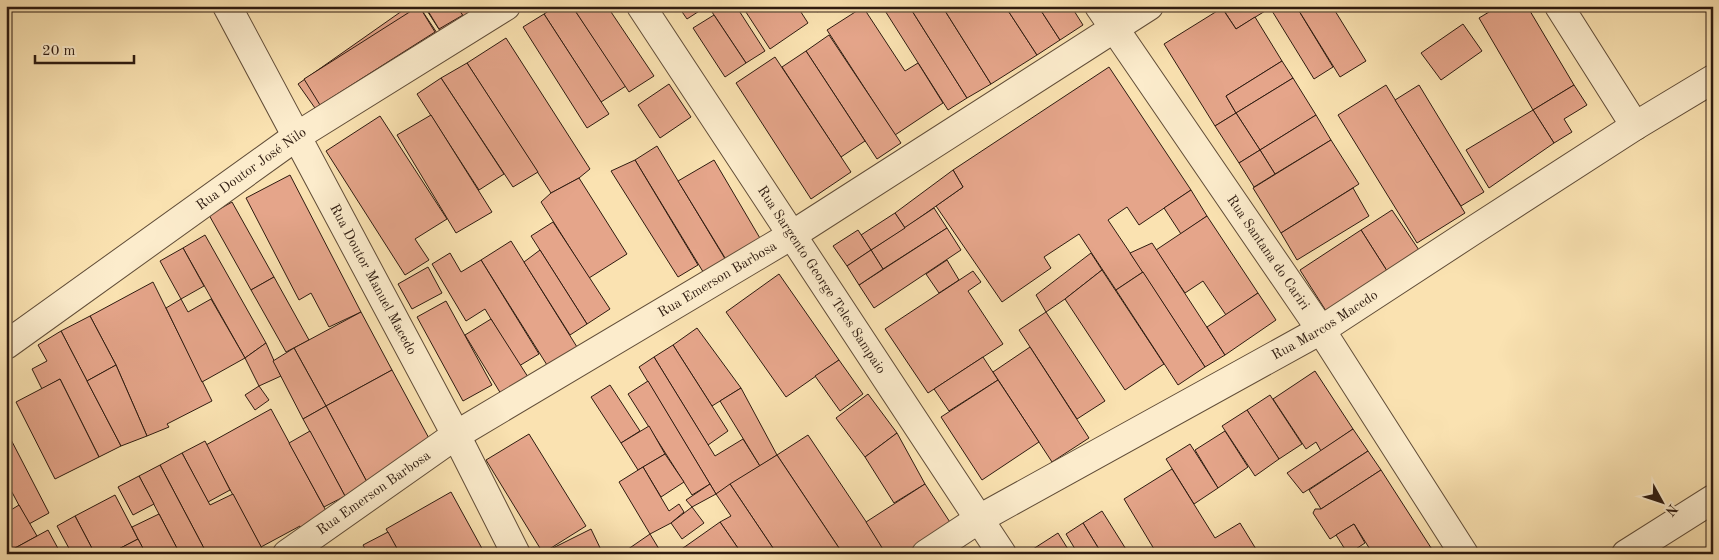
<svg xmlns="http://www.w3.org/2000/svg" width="1719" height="560" font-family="'Old Standard TT',serif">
	<rect width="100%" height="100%" fill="#fae2b1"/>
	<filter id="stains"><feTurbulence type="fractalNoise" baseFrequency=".004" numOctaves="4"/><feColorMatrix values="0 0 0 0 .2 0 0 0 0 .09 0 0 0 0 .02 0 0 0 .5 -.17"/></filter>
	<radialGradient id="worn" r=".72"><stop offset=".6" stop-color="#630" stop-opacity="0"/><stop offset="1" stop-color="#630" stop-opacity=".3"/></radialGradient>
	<g fill="#e5a58a" stroke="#2e1b10">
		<polygon points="409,6 419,6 439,36 322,118 298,84"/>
		<polygon points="419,6 435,32 320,105 304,79"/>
		<polygon points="424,6 457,6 465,19 444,37"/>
		<polygon points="425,6 457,6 463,15 439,29"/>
		<polygon points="457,6 477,6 463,15"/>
		<polygon points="457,6 483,6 465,19"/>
		<polygon points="556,6 572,6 626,86 601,102 544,14"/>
		<polygon points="572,6 607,6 654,76 629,92"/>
		<polygon points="678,6 707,6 687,19"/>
		<polygon points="708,6 736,6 765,51 746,63"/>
		<polygon points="742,6 797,6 808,23 770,49"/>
		<polygon points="813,6 825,6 817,12"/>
		<polygon points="882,6 909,6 967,98 948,110"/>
		<polygon points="909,6 942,6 991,84 967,98"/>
		<polygon points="942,6 1005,6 1037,55 991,84"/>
		<polygon points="1005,6 1038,6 1060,40 1037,55"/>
		<polygon points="1038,6 1071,6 1083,25 1060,40"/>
		<polygon points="1221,6 1269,6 1270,8 1236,29"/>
		<polygon points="1269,6 1296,6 1333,67 1314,79"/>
		<polygon points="1296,6 1332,6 1366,61 1340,77"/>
		<polygon points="1499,6 1527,6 1574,85 1533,110 1479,18"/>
		<polygon points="863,7 905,71 918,63 943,103 895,135 827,30"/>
		<polygon points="1222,8 1236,29 1255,17 1282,61 1226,96 1236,113 1215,126 1164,44"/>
		<polygon points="544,14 609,114 587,128 523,27"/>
		<polygon points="714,15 746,63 725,77 693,28"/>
		<polygon points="1463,24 1482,51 1441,80 1421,53"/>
		<polygon points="829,35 901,143 877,159 806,51"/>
		<polygon points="506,38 590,169 579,178 551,193 467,63"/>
		<polygon points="806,51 865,141 841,157 782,67"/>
		<polygon points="775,57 851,172 811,199 736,83"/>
		<polygon points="1282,61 1293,78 1236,113 1226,96"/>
		<polygon points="467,63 538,172 513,187 441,78"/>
		<polygon points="1109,67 1191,190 1139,225 1127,207 1108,220 1143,272 1116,290 1079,234 1044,257 1051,268 1002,302 936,206 963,187 953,170"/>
		<polygon points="441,78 504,174 479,190 417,94"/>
		<polygon points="1293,78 1316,115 1260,150 1236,113"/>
		<polygon points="669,84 691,117 660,138 638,105"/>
		<polygon points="1386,85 1465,213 1417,243 1338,115"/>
		<polygon points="1419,85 1484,192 1461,206 1395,100"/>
		<polygon points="1574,85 1587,105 1564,119 1572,132 1554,143 1533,110"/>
		<polygon points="1533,110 1554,143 1489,188 1466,150"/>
		<polygon points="1236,113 1260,150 1239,163 1215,126"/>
		<polygon points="431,115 492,212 456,233 397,135"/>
		<polygon points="1316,115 1331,140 1275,174 1260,150"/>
		<polygon points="380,116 447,219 415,239 429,260 405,275 326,151"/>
		<polygon points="1331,140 1359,184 1281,233 1253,188"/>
		<polygon points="657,146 727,262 705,275 635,160"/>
		<polygon points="1260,150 1275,174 1254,187 1239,163"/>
		<polygon points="635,160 698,265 678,277 611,171"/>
		<polygon points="714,160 764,245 730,266 678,181"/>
		<polygon points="953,170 963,187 905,228 895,213"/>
		<polygon points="290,175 361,312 329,327 311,293 299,300 246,198"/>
		<polygon points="579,178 627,254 589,278 541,202 551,193"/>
		<polygon points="1353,188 1369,216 1297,260 1281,233"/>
		<polygon points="1191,190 1207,216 1181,234 1164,208"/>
		<polygon points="232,202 274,277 251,290 209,215"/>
		<polygon points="934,208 947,228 883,269 871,250"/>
		<polygon points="1392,210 1421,253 1389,274 1361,230"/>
		<polygon points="895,213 905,228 871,250 861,235"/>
		<polygon points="1207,216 1258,293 1226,315 1203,281 1185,293 1156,250"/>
		<polygon points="553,222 610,309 587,324 531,236"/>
		<polygon points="947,228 961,250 874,308 859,285"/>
		<polygon points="858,230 871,250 847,266 833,246"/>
		<polygon points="1361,230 1389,274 1328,314 1300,270"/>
		<polygon points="205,235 266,343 245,358 183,248"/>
		<polygon points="511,241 577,347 547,365 481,260"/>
		<polygon points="1152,243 1225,355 1205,367 1130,253"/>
		<polygon points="183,248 204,286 181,299 160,261"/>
		<polygon points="540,250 587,324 570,335 524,262"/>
		<polygon points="871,250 883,269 859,285 847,266"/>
		<polygon points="450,253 461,272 481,260 539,354 519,366 485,309 466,321 432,264"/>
		<polygon points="1091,253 1102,270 1065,299 1046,312 1036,295"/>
		<polygon points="947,260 959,280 939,293 926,274"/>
		<polygon points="428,267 442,293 412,309 398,284"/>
		<polygon points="1102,270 1164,364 1125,390 1065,299"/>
		<polygon points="973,271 981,282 968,291 1003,344 928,393 885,329"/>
		<polygon points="1143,272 1205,367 1178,385 1116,290"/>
		<polygon points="779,274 839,360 786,397 726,312"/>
		<polygon points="274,277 309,340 286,352 251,290"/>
		<polygon points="153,282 212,401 167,424 169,427 147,436 116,365 90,316"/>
		<polygon points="1258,293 1276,320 1225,355 1207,327"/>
		<polygon points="181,299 188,312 211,299 245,358 202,382 166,308"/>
		<polygon points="446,301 492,385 463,401 417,317"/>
		<polygon points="361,312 392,370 326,406 294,348"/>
		<polygon points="1046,312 1105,401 1077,419 1019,330"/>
		<polygon points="90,316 116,365 87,381 61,331"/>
		<polygon points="491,319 528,377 501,394 465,335"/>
		<polygon points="697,328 741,388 712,406 673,345"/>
		<polygon points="61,331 121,446 99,457 60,379 42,389 32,369 47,361 38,345"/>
		<polygon points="266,343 281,376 259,386 245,358"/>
		<polygon points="673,345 728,431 708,445 654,357"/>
		<polygon points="1030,347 1089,438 1052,462 993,372"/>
		<polygon points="294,348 326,406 303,419 273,361"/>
		<polygon points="654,357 715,456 743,439 760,466 716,494 639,367"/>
		<polygon points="983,357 998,380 949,411 934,389"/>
		<polygon points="839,360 863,394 840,411 815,376"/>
		<polygon points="116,365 147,436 121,446 87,381"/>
		<polygon points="392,370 431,442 367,482 326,406"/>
		<polygon points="1315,371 1353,429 1321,451 1316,442 1306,449 1273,399"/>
		<polygon points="60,379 99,457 55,479 16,402"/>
		<polygon points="998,380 1039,442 982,480 941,417"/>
		<polygon points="648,381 710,484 692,495 628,394"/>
		<polygon points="610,385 640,431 621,443 591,397"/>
		<polygon points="259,386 269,400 255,410 245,395"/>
		<polygon points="741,388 777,455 760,466 720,401"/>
		<polygon points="868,394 897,433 865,457 836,418"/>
		<polygon points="1270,395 1302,444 1279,459 1247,410"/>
		<polygon points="326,406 367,482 345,496 303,419"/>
		<polygon points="271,409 331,520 305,534 300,526 261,547 206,445"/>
		<polygon points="1247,410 1279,459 1255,476 1222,426"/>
		<polygon points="649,426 665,454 638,470 621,443"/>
		<polygon points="1353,429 1368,451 1303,493 1287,473"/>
		<polygon points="6,430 49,513 29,524 6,481"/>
		<polygon points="310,431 345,496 324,507 289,443"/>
		<polygon points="1225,431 1248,467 1218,488 1195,450"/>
		<polygon points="897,433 925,484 894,503 865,457"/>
		<polygon points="529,434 586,526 543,553 486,460"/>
		<polygon points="808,435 871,529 886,554 843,554 777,455"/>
		<polygon points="205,441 230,490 208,502 182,453"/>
		<polygon points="1190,444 1218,488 1194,504 1166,459"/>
		<polygon points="1368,451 1381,470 1321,509 1309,490"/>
		<polygon points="182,453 210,505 233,494 265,554 207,554 160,465"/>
		<polygon points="665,454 684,482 661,497 643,467"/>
		<polygon points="777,455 843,554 777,554 730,484"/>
		<polygon points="160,465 207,554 180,554 139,476"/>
		<polygon points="643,467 669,511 679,504 684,512 671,523 650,534 619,482"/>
		<polygon points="1172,469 1215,538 1240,523 1259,554 1157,554 1124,499"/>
		<polygon points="1381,470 1435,554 1373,554 1354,524 1330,539 1313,513 1315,509 1321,509"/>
		<polygon points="139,476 154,504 133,515 118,487"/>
		<polygon points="6,481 11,490 6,493"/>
		<polygon points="710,484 716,494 692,507 686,500"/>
		<polygon points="730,484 777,554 742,554 720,522 731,516 716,494"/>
		<polygon points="925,484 961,539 940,554 886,554 866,522"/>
		<polygon points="451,492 485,554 400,554 386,529"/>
		<polygon points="115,495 138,539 109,554 95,554 75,516"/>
		<polygon points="19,505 37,536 6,553 6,513"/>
		<polygon points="692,507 704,523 682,539 671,523"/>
		<polygon points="1102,511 1129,554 1102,554 1083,523"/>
		<polygon points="159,514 180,554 146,554 138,539 132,527"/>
		<polygon points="75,516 95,554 72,554 57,526"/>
		<polygon points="720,522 742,554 674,554 686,546"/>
		<polygon points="1083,523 1102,554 1078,554 1066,534"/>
		<polygon points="1354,524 1365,543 1348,554 1336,535"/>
		<polygon points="591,529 603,554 541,554"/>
		<polygon points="48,530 61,554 6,554 6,553"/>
		<polygon points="388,532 400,554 368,554 363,545"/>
		<polygon points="1058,533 1071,554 1031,554 1030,551"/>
		<polygon points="650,534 662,554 621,554"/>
		<polygon points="138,539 146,554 109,554"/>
	</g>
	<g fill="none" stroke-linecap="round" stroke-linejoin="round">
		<g stroke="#614d38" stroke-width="30">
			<g id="minor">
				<path id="s1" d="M227,6L456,435L516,554"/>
				<path id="s2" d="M641,6L1002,554"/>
				<path id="s3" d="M1099,6L1321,330L1464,554"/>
				<polyline points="1559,6 1635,126"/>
				<path id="s4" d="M6,345L297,136L506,6"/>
				<path id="s5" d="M287,554L456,435L792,235L1149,6"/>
				<path id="s6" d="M926,554L979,519L1321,330L1474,230L1635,126L1713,79"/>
				<polyline points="1626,554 1713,499"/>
			</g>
		</g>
		<use href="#minor" stroke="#fceccc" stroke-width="28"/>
	</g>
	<g text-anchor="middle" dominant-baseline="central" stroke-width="4" stroke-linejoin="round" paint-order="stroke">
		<g font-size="14" fill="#2e1b10" stroke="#fceccc">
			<text stroke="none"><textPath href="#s4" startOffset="302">Rua Doutor José Nilo</textPath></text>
			<text stroke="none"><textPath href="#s3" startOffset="299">Rua Santana do Cariri</textPath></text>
			<text stroke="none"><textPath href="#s1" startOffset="310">Rua Doutor Manuel Macedo</textPath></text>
			<text stroke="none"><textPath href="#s5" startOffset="511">Rua Emerson Barbosa</textPath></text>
			<text stroke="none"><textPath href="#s2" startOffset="328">Rua Sargento George Teles Sampaio</textPath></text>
			<text stroke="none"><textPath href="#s6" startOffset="460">Rua Marcos Macedo</textPath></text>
			<text stroke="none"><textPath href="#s5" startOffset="106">Rua Emerson Barbosa</textPath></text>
		</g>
	</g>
	<rect width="1719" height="560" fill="none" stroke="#fae2b1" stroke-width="25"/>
	<rect x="8" y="8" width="1704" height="545" fill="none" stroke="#2e1b10" stroke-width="2.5"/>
	<rect x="12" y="12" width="1694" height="535" fill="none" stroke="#2e1b10"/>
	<g transform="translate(1662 502) rotate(130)" stroke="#fceccc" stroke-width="4" paint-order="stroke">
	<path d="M0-4L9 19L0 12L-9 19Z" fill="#2e1b10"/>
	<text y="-8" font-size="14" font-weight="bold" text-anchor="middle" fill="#2e1b10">N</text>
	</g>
	<path d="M35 55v8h99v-8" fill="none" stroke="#2e1b10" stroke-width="2.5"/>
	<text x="42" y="55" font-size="15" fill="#2e1b10" stroke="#fceccc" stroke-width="4" paint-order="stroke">20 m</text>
	<rect width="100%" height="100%" filter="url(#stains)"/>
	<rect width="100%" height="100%" fill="url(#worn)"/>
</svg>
